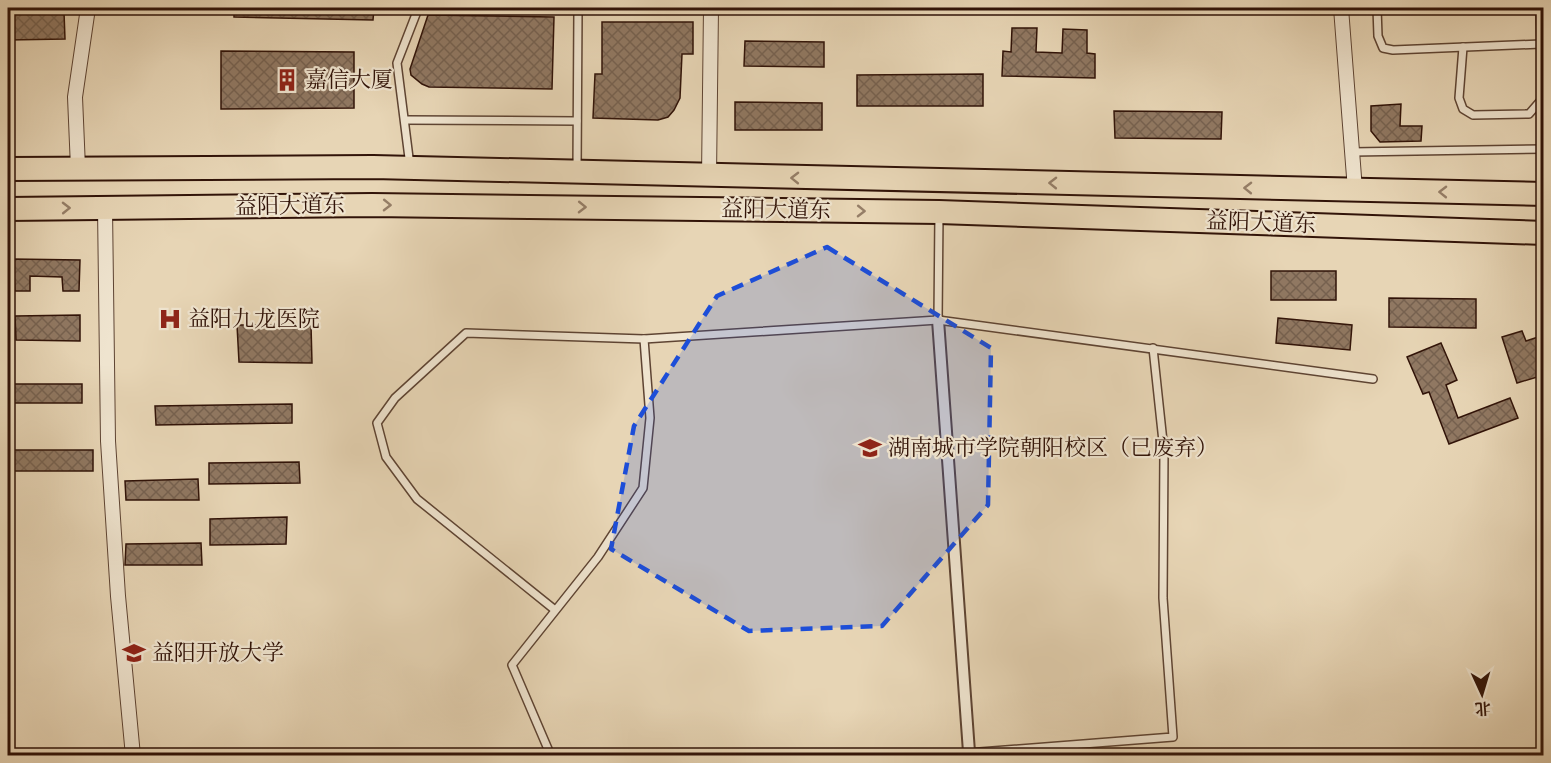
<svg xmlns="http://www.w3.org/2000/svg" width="1551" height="763" font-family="Cardo,'Noto Serif SC',serif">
	<defs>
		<pattern id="building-cross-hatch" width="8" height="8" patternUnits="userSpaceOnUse" patternTransform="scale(1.5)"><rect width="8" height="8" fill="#907862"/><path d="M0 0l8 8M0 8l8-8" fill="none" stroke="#76614f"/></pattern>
	</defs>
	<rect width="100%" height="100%" fill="#e7d5b5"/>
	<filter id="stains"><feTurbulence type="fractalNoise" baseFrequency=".00333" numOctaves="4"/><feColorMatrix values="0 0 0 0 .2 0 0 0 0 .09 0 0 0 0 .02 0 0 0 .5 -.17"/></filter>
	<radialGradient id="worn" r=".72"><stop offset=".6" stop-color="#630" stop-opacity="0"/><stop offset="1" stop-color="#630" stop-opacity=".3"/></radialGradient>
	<g fill="url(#building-cross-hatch)" stroke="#311308" stroke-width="1.5">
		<polygon points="234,8 374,8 373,20 234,17"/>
		<polygon points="64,12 65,39 8,40 8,13"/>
		<polygon points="428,15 554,17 552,89 429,87 422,84 411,75 410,69"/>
		<polygon points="602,22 693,22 693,54 682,54 680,98 674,110 668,117 658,120 593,118 595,74 602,74"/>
		<polygon points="1012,28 1037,28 1036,52 1062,53 1063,29 1087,30 1087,53 1095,54 1095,78 1002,76 1003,51 1011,52"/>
		<polygon points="745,41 824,42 824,67 744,66"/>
		<polygon points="221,51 354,52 354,108 221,109"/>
		<polygon points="983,74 983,106 857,106 857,75"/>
		<polygon points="735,102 822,103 822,130 735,130"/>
		<polygon points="1401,104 1400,126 1422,126 1421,141 1380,142 1371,131 1371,106"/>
		<polygon points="1114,111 1222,112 1221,139 1115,138"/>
		<polygon points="13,259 80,260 79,291 63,291 62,277 30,276 30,291 15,291"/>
		<rect x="1271" y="271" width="65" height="29"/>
		<polygon points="1389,298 1476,299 1476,328 1389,327"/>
		<polygon points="80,315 80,341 16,340 15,316"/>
		<polygon points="1278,318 1352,325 1350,350 1276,343"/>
		<polygon points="237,325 311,325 312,363 239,362"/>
		<polygon points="1522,331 1526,341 1544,335 1544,375 1517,383 1502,337"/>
		<polygon points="1441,343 1457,380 1446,385 1458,418 1510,398 1518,418 1449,444 1429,392 1423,394 1407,357"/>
		<rect x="8" y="384" width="74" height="19"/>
		<polygon points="292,404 292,423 156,425 155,406"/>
		<rect x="8" y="450" width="85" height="21"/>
		<polygon points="299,462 300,483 209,484 209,463"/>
		<polygon points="198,479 199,500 126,500 125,481"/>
		<polygon points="287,517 286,544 210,545 210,519"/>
		<polygon points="201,543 202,565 125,565 126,544"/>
	</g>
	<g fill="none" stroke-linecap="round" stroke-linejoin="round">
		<g stroke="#5e4433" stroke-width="10">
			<g id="service">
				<polyline points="1377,8 1378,36 1383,48 1393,50 1541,44 1540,8"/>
				<polyline points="1463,47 1459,98 1463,109 1473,115 1529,114 1542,99 1541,44"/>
				<polyline points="405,120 577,121"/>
				<polyline points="1352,152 1544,149"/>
				<polyline points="410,166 397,63 418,9 578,10"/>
				<polyline points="577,169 578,10 688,10"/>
				<polyline points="938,320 1373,379"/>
				<polyline points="555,610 417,499 386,457 377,423 395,398 466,333 644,339 938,320 939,214"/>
				<polyline points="551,756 512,665 598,557 643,488 650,418 644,339"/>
				<polyline points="928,756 1173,737 1163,598 1164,451 1153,348"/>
			</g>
		</g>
		<g stroke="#5e4433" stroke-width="14">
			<polyline id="pedestrian" points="938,320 969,752"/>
		</g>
		<g stroke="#5e4433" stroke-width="16">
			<g id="minor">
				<polyline points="1341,8 1355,190"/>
				<polyline points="78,168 75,97 88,8"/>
				<polyline points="709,176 711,8"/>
				<polyline points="105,208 108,441 118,596 133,756"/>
			</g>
		</g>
		<g stroke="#311308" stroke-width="26">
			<g id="primary">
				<polyline points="8,169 373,167 1544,194"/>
				<polyline points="8,209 372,205 939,212 1544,233"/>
			</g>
		</g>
		<use href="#service" stroke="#efe4cf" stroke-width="7"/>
		<use href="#pedestrian" stroke="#efe4cf" stroke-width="10"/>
		<use href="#minor" stroke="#efe4cf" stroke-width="14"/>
		<use href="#primary" stroke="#e7d5b5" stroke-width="22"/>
	</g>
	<defs><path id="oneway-chevron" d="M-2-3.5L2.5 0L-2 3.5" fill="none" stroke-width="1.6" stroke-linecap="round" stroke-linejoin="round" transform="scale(1.5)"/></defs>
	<g stroke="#957e67">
		<use href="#oneway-chevron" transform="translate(795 178) rotate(-179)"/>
		<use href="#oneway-chevron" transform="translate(1053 183) rotate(-179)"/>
		<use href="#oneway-chevron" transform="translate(1248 188) rotate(-179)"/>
		<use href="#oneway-chevron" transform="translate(1443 192) rotate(-179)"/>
		<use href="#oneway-chevron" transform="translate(387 205) rotate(1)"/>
		<use href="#oneway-chevron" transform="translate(582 207) rotate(1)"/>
		<use href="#oneway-chevron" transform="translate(66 208) rotate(-1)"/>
		<use href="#oneway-chevron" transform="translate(861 211) rotate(1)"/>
	</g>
	<path fill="#1d4ed8" fill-opacity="0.2" stroke="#1d4ed8" stroke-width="4.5" stroke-dasharray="12 8" stroke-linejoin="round" d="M827,247L991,348L988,505L882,626L749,631L611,549L634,426L717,296Z"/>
	<defs>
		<g id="building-bare" transform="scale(1.8)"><path d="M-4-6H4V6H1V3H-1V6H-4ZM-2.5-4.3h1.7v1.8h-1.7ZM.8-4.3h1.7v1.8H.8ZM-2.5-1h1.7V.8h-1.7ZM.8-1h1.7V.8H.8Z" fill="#8f2418" stroke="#efe4cf" stroke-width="2.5" paint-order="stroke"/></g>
		<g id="hospital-bare" transform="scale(1.8)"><path d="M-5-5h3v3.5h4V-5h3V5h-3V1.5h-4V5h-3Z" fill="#8f2418" stroke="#efe4cf" stroke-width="2.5" paint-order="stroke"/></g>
		<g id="school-bare" transform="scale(1.8)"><path d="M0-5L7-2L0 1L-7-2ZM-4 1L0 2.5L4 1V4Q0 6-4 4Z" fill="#8f2418" stroke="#efe4cf" stroke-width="2.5" paint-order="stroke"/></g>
	</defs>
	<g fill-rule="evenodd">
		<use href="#building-bare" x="287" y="80"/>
		<use href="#hospital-bare" x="170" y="319"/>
		<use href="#school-bare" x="870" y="448"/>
		<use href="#school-bare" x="134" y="653"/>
	</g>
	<g text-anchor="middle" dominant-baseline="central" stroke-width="4.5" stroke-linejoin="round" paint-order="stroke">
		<g font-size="22" fill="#311308" stroke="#efe4cf" text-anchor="start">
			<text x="305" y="80">嘉信大厦</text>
			<text x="188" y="319">益阳九龙医院</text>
			<text x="888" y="448">湖南城市学院朝阳校区（已废弃）</text>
			<text x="152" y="653">益阳开放大学</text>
		</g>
		<g font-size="22" fill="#311308" stroke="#efe4cf">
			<text transform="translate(290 206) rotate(-1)">益阳大道东</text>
			<text transform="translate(776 210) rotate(1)">益阳大道东</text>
			<text transform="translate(1261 223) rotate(2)">益阳大道东</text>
		</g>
	</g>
	<rect width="1551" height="763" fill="none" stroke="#e7d5b5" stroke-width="30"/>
	<rect x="9" y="9" width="1533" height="745" fill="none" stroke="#311308" stroke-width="3"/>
	<rect x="15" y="15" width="1521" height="733" fill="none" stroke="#311308" stroke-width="1.5"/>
	<g transform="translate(1482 694) rotate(176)" stroke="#efe4cf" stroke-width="4.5" paint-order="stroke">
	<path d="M0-4.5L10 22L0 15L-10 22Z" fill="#311308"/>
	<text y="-9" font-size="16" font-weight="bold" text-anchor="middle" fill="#311308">北</text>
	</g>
	<rect width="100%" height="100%" filter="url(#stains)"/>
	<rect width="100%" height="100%" fill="url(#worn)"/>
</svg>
